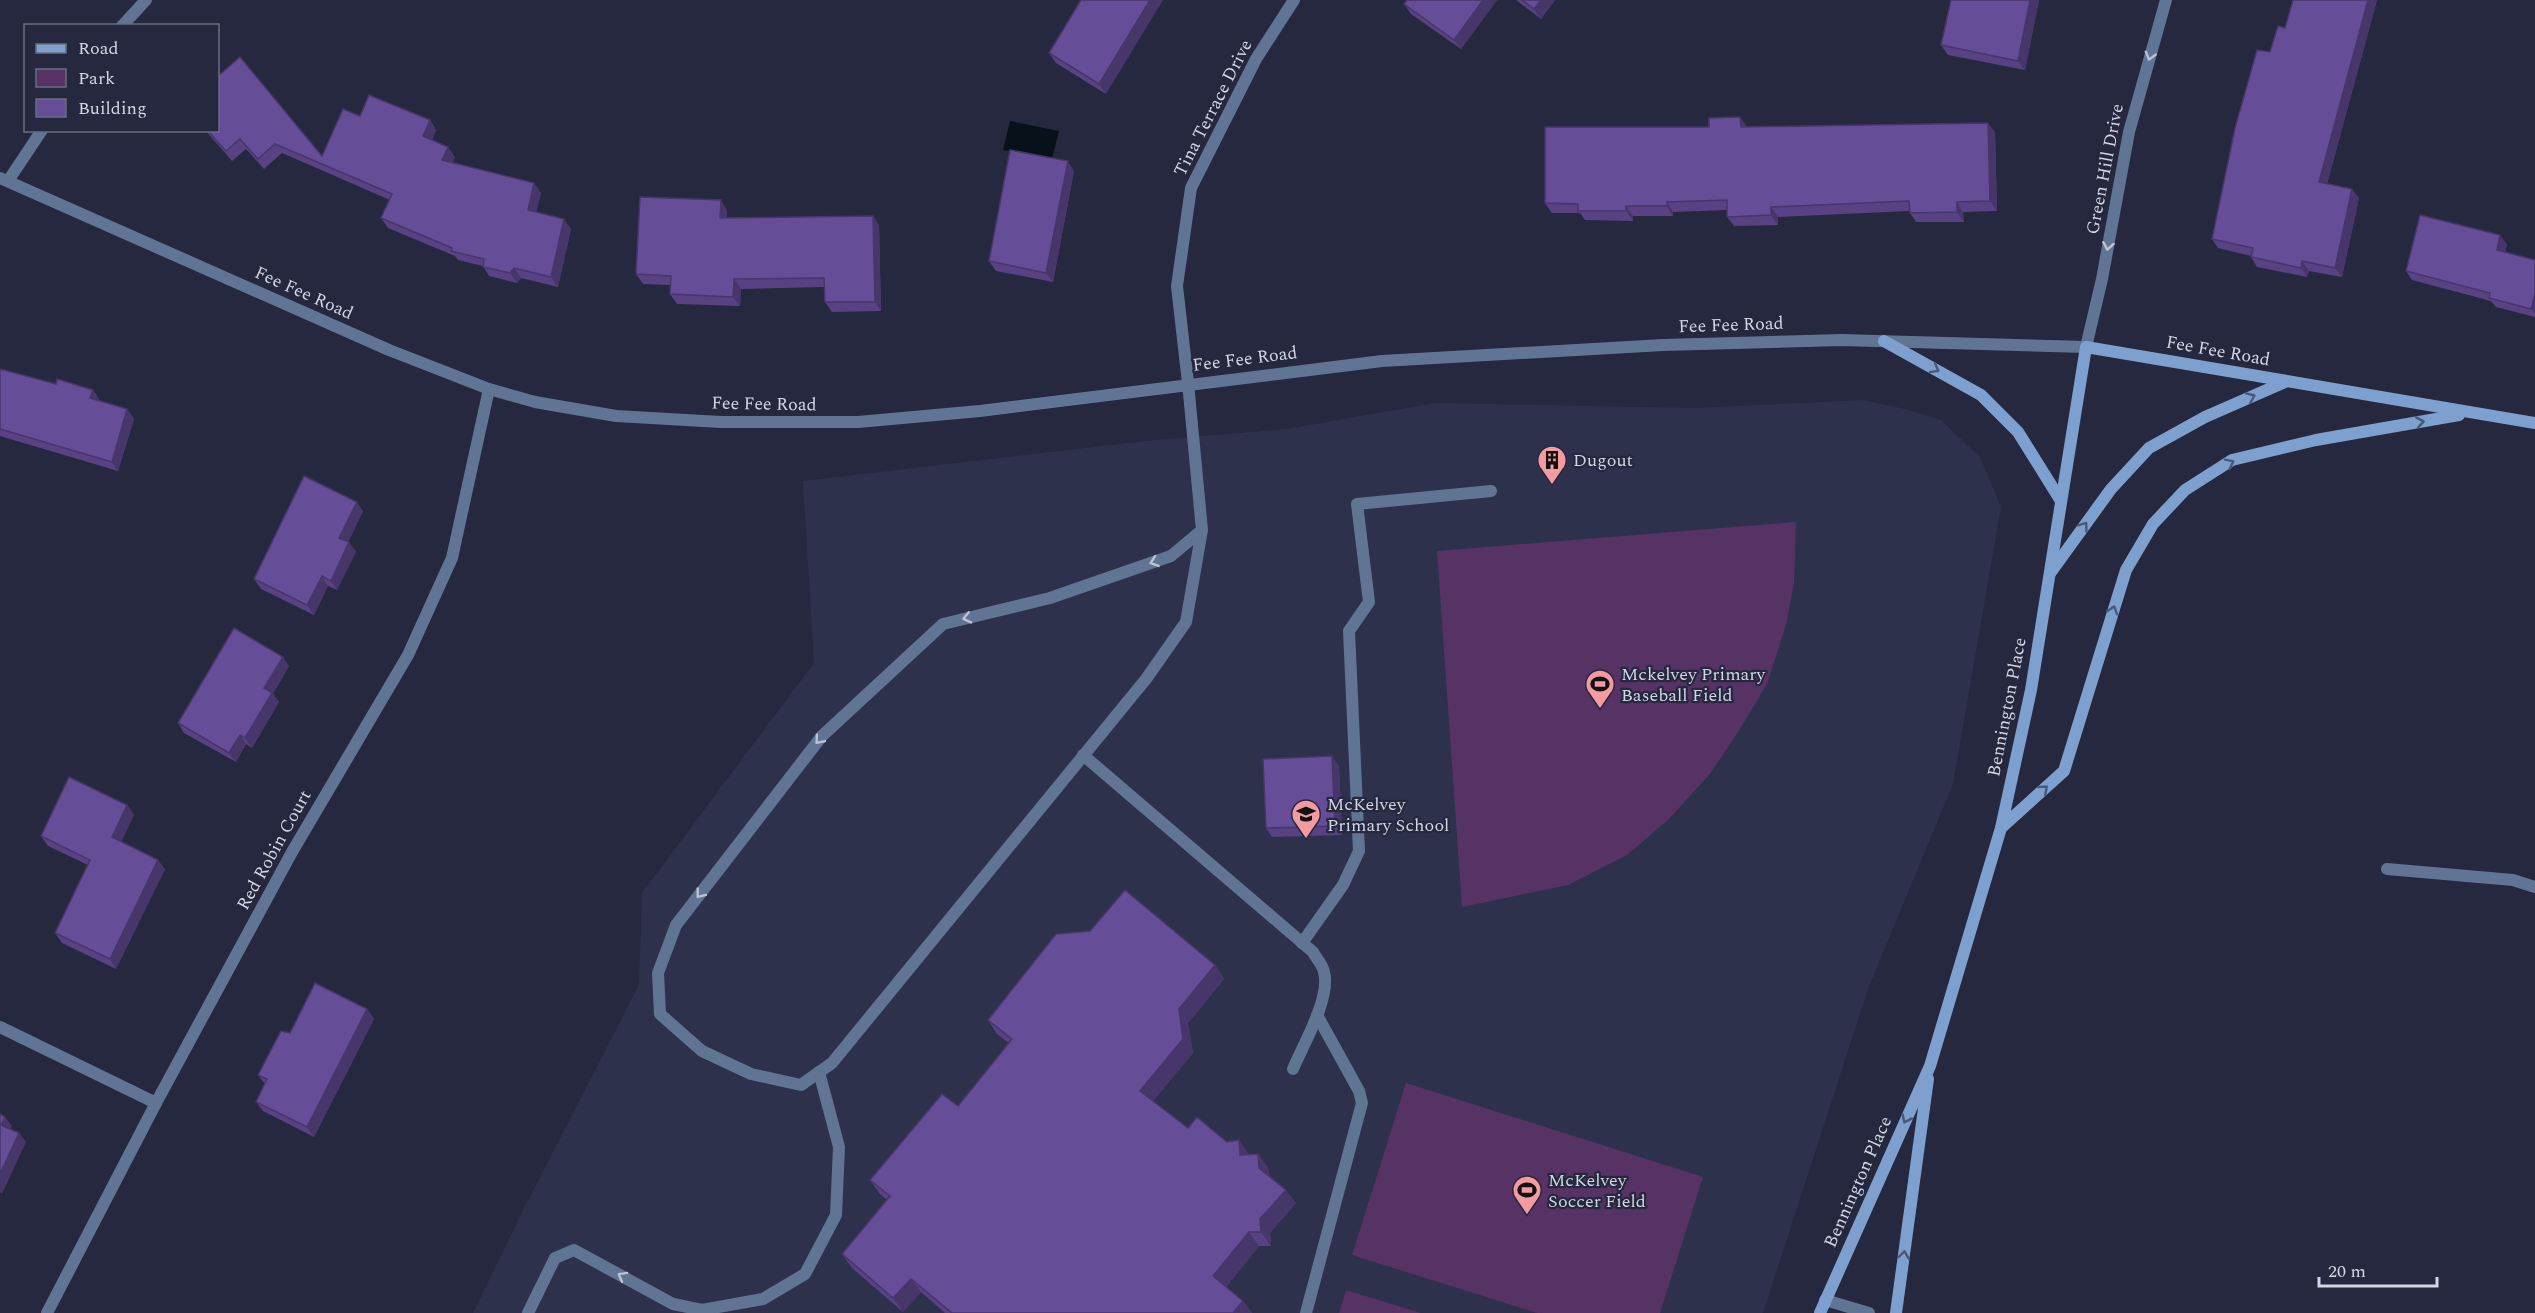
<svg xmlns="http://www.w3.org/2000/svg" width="2535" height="1313" font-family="Spectral,serif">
	<rect width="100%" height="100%" fill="#25283e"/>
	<polygon fill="#2d314c" points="1863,400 1905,409 1941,420 1980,457 2001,507 1953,784 1868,989 1763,1313 473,1313 524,1208 639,985 642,893 814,663 803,481 1145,441 1287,429 1435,403 1695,408"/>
	<g fill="#573265">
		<polygon points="1796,522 1794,583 1786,625 1767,684 1737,734 1709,775 1668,820 1627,855 1568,885 1462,907 1437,551"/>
		<polygon points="1406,1083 1703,1177 1660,1313 1537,1313 1352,1255"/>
		<polygon points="1346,1290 1421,1313 1339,1313"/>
	</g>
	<polygon fill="#061119" points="1010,121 1059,131 1052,159 1003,150"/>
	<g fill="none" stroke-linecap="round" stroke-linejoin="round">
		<g stroke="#607593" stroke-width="12">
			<polyline points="1188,383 1202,530 1186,622 1146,679 832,1063 801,1085 751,1074 702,1051 660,1014 658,973 676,925 822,736 943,624 1050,598 1171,556 1202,530"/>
			<path d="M1083,755L1313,952C1316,958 1323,965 1324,972C1331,998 1303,1045 1293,1069"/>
			<polyline points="1302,943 1343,885 1359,851 1349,631 1369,602 1357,504 1491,491"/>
			<polyline points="528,1313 555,1258 574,1250 673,1304 702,1310 763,1299 805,1274 836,1215 839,1147 819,1072"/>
			<polyline points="1306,1313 1362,1103 1359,1091 1317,1015"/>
		</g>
		<g stroke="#607593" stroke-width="12">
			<polyline points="122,26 146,0"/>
			<polyline points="8,181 42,130"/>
			<polyline points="2086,347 2102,279 2129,132 2166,0"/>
			<polyline points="1188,383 1177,286 1191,188 1256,59 1294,0"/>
			<polyline points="2387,869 2513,880 2535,887"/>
			<polyline points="0,1027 156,1103"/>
			<polyline points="1825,1300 1869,1313"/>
			<polyline points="47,1313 156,1103 292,852 408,655 452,558 489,389"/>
		</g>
		<polyline stroke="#607593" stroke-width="12" points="0,178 389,350 489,389 535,402 616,416 721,422 858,422 980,411 1382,361 1663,345 1842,340 2086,347"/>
		<g stroke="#7ea0cf" stroke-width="12">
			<polyline points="1884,341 1981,395 2018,432 2061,501"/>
			<polyline points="2051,572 2111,489 2149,448 2205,417 2285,382"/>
			<polyline points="2001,828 2064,771 2126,570 2153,524 2185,490 2232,460 2316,440 2459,415"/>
			<polyline points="1820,1313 1930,1066 2001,828 2031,690 2086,347 2535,423"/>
			<polyline points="1896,1313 1928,1079"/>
		</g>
	</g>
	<g fill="#584283">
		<polygon points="1081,0 1106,94 1056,63 1049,53"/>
		<polygon points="1497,0 1461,49 1411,14 1404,4"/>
		<polygon points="1516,0 1555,0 1541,19"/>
		<polygon points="1951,0 2039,0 2025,70 1948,55 1941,45"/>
		<polygon points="2293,0 2377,0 2327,184 2359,198 2342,277 2309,271 2307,277 2257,267 2251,257 2251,256 2218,248 2212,239 2270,52 2285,28"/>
		<polygon points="218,76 322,156 360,116 430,120 436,130 432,140 455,157 452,163 534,183 541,193 536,212 571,229 558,287 521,278 517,283 489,276 483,266 458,260 455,256 388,228 381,218 390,200 282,153 264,169 246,149 232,161 205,130 218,130"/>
		<polygon points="1747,127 1995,132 1997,211 1963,212 1964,222 1916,222 1910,213 1910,211 1778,217 1778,225 1734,226 1727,217 1727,210 1673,212 1673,216 1633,216 1633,221 1585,220 1580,213 1552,213 1545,203"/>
		<polygon points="1074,171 1053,282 996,271 989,261"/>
		<polygon points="727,210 727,218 873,216 879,225 881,311 832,312 825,302 824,287 741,289 740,306 677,304 670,294 670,285 643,284 636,274"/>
		<polygon points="2507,244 2505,252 2535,260 2535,317 2496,307 2491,301 2412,280 2406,271"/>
		<polygon points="0,369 56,384 93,390 99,399 99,400 127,409 134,419 118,471 0,436"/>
		<polygon points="363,511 348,542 356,552 337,590 328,586 314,615 261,589 254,579"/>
		<polygon points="289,666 273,694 279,702 252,748 246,744 236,762 184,733 178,723"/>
		<polygon points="1339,766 1342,835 1272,837 1266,828"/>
		<polygon points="127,805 134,815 121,841 165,869 116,969 62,943 55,933 88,865 48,846 41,836"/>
		<polygon points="1215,965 1224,979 1188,1023 1193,1053 1153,1101 1188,1128 1227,1142 1249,1155 1258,1154 1268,1168 1269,1175 1296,1203 1270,1233 1271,1246 1259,1246 1226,1287 1243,1301 1252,1313 945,1313 921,1292 903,1312 852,1268 842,1254 887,1200 880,1194 870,1180 958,1106 1009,1043 997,1034 988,1020"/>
		<polygon points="367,1009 374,1019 314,1137 263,1111 256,1102 265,1084 258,1075 290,1033"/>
	</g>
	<g fill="#47366a">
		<polygon points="1150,0 1163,0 1106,94 1099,84"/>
		<polygon points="1483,0 1497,0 1461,49 1454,40"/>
		<polygon points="1541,0 1555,0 1541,19 1534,9"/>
		<polygon points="2030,0 2039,0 2025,70 2018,61"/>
		<polygon points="2368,0 2377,0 2325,191 2319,182"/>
		<polygon points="1740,117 1747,126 1741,127"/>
		<polygon points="430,120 436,130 430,146 423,136"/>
		<polygon points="1988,123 1995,132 1997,211 1990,201"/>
		<polygon points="448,147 455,157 449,170 442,160"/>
		<polygon points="1068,161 1074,171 1053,282 1046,273"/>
		<polygon points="534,183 541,193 534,219 528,210"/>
		<polygon points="2352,189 2359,198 2342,277 2335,268"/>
		<polygon points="721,200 727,210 726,228 720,218"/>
		<polygon points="1667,202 1673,212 1673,216 1667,206"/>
		<polygon points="1957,202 1963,212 1964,222 1957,212"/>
		<polygon points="1626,206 1633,216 1633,221 1626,211"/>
		<polygon points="1771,207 1778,217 1778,225 1771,215"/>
		<polygon points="873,216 879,225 881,311 875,302"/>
		<polygon points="564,219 571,229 558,287 551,277"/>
		<polygon points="2500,235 2507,244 2503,259 2497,250"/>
		<polygon points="2302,261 2309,271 2307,277 2301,268"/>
		<polygon points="514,268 521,278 517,283 510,273"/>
		<polygon points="734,279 741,289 740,306 733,297"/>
		<polygon points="2535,294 2535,314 2531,309"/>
		<polygon points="93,390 99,399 97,407 90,398"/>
		<polygon points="127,409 134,419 118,471 112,462"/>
		<polygon points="357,502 363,511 346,547 339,538"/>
		<polygon points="349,542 356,552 337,590 331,581"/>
		<polygon points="322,576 328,586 314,615 307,605"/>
		<polygon points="283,657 289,666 273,694 279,702 252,748 245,738 264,688"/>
		<polygon points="240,735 246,744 236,762 229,753"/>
		<polygon points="1332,756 1339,766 1342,835 1335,826"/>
		<polygon points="127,805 134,815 119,847 112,837"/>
		<polygon points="158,860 165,869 116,969 110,959"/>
		<polygon points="1215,965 1224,979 1188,1023 1193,1053 1150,1105 1140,1091 1179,1009"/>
		<polygon points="367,1009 374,1019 314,1137 307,1127"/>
		<polygon points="5,1117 12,1126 8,1135 1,1125"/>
		<polygon points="19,1133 26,1142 2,1194 0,1192 0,1174"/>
		<polygon points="1239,1140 1249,1154 1250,1169 1240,1155"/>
		<polygon points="1258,1154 1268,1168 1269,1181 1259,1168"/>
		<polygon points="1286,1190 1296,1203 1270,1233 1271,1246 1261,1232 1260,1219"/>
		<polygon points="1249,1232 1259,1246 1223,1290 1213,1276"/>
		<polygon points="911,1279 921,1292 903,1312 893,1298"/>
		<polygon points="1243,1301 1252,1313 1233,1313"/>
	</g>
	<g fill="#664d98" stroke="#47366a" stroke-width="1.5">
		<polygon points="1081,0 1150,0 1099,84 1049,53"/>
		<polygon points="1407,0 1483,0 1454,40 1404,4"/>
		<polygon points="1522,0 1541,0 1534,9"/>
		<polygon points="1951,0 2030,0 2018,61 1941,45"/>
		<polygon points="2293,0 2368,0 2319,182 2352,189 2335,268 2302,261 2301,268 2251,257 2253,248 2212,239 2235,128 2257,50 2270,52 2278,26 2285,28"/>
		<polygon points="240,57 322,156 343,109 360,116 369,95 430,120 423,136 448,147 442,160 534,183 528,210 564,219 551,277 514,268 510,273 483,267 484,259 451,251 452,248 381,218 392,194 275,144 258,159 240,139 226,151 207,130 218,130 218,76"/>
		<polygon points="1740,117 1741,127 1988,123 1990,201 1957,202 1957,212 1910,213 1909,201 1771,207 1771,215 1727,217 1727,200 1667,202 1667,206 1626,206 1626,211 1578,211 1578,204 1545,203 1545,127 1709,127 1709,118"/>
		<polygon points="1010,150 1068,161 1046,273 989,261"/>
		<polygon points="640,197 721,200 720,218 873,216 875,302 825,302 824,278 734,279 733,297 670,294 671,276 636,274"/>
		<polygon points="2420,215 2500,235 2497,250 2535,260 2535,294 2531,309 2489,298 2490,293 2406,271"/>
		<polygon points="0,369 56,384 57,379 93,390 90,398 127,409 112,462 0,429"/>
		<polygon points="304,476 357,502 339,538 349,542 331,581 322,576 307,605 254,579"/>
		<polygon points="234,628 283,657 264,688 272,693 245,738 240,735 229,753 178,723"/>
		<polygon points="1332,756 1335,826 1266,828 1263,759"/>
		<polygon points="69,777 127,805 112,837 158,860 110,959 55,933 90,860 41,836"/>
		<polygon points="1125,890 1215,965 1179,1009 1183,1039 1140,1091 1188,1128 1197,1117 1227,1142 1239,1140 1240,1155 1258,1154 1259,1168 1286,1190 1260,1219 1261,1232 1249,1232 1213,1276 1243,1301 1233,1313 952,1313 911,1279 893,1298 842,1254 890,1196 870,1180 942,1094 958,1106 1012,1039 988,1020 1056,934 1090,931"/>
		<polygon points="315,983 367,1009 307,1127 256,1102 267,1079 258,1075 281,1031 290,1033"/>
		<polygon points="0,1114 5,1117 1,1125 19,1133 0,1174"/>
	</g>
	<defs><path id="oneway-chevron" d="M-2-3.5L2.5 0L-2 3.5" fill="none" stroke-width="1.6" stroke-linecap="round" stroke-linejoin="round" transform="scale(1.5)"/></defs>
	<g stroke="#bbc2d3">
		<use href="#oneway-chevron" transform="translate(2150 56) rotate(106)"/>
		<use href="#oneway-chevron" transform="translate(2108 246) rotate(100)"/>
		<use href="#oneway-chevron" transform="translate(1154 562) rotate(161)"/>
		<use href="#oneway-chevron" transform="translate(967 618) rotate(167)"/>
		<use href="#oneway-chevron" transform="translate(819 740) rotate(130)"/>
		<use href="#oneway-chevron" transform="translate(700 894) rotate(128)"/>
		<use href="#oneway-chevron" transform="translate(622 1276) rotate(-151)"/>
	</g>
	<g stroke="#495878">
		<use href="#oneway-chevron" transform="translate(1935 369) rotate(29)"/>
		<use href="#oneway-chevron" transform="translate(2251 397) rotate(-24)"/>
		<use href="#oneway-chevron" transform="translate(2420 422) rotate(-10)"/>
		<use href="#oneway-chevron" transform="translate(2230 463) rotate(-26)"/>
		<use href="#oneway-chevron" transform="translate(2084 526) rotate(-54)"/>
		<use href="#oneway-chevron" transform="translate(2113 610) rotate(-73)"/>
		<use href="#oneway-chevron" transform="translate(2044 789) rotate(-42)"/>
		<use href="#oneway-chevron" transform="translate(1906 1119) rotate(114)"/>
		<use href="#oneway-chevron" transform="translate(1904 1255) rotate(-82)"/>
	</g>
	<defs>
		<g id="building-pin" transform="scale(1.5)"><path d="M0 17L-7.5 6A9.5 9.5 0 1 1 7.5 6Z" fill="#f49aa0" stroke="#25283e"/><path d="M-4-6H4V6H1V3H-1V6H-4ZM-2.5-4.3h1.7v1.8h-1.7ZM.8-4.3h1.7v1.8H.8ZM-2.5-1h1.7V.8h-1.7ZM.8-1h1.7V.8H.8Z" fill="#111"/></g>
		<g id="stadium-pin" transform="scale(1.5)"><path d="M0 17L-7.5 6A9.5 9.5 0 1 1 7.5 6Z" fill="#f49aa0" stroke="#25283e"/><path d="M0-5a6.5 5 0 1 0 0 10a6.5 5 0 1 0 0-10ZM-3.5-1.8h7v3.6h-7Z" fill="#111"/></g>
		<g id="school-pin" transform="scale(1.5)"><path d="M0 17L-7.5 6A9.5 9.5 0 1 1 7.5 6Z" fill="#f49aa0" stroke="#25283e"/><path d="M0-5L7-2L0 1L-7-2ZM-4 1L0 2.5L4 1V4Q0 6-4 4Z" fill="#111"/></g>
	</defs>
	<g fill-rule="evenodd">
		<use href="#building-pin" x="1552" y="460"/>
		<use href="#stadium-pin" x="1600" y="684"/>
		<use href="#school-pin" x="1306" y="814"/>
		<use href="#stadium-pin" x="1527" y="1190"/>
	</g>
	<g text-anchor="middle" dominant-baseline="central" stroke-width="4.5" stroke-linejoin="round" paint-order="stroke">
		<g font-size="18" fill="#d2d5e3" stroke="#25283e">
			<text transform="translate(1213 108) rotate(-63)">Tina Terrace Drive</text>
			<text transform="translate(2105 169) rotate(-79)">Green Hill Drive</text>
			<text transform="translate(304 293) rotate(24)">Fee Fee Road</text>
			<text transform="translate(1731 325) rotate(-2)">Fee Fee Road</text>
			<text transform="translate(2218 351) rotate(10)">Fee Fee Road</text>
			<text transform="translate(1245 359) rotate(-7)">Fee Fee Road</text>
			<text transform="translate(764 404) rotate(1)">Fee Fee Road</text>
			<text transform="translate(2007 707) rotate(-79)">Bennington Place</text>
			<text transform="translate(274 850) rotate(-61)">Red Robin Court</text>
			<text transform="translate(1858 1182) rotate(-66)">Bennington Place</text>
		</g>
		<g font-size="18" fill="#d2d5e3" stroke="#25283e" text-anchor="start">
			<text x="1573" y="460">Dugout</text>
			<text x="1621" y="674">Mckelvey Primary<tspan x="1621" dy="21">Baseball Field</tspan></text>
			<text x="1327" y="804">McKelvey<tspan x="1327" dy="21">Primary School</tspan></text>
			<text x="1548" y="1180">McKelvey<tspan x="1548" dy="21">Soccer Field</tspan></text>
		</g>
	</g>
	<rect x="24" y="24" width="195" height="108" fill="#25283e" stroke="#6a6d80" stroke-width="1.5"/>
	<rect x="36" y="44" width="30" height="9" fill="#7ea0cf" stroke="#6a6d80" stroke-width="1.5"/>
	<text x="78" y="54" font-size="18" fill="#d2d5e3">Road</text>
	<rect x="36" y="69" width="30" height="18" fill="#573265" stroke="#6a6d80" stroke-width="1.5"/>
	<text x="78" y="84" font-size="18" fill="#d2d5e3">Park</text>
	<rect x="36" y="99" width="30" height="18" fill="#664d98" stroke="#6a6d80" stroke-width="1.5"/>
	<text x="78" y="114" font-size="18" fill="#d2d5e3">Building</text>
	<path d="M2319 1277v9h118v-9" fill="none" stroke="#d2d5e3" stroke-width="3"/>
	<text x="2328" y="1277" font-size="18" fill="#d2d5e3" stroke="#25283e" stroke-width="4.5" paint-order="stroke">20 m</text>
</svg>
